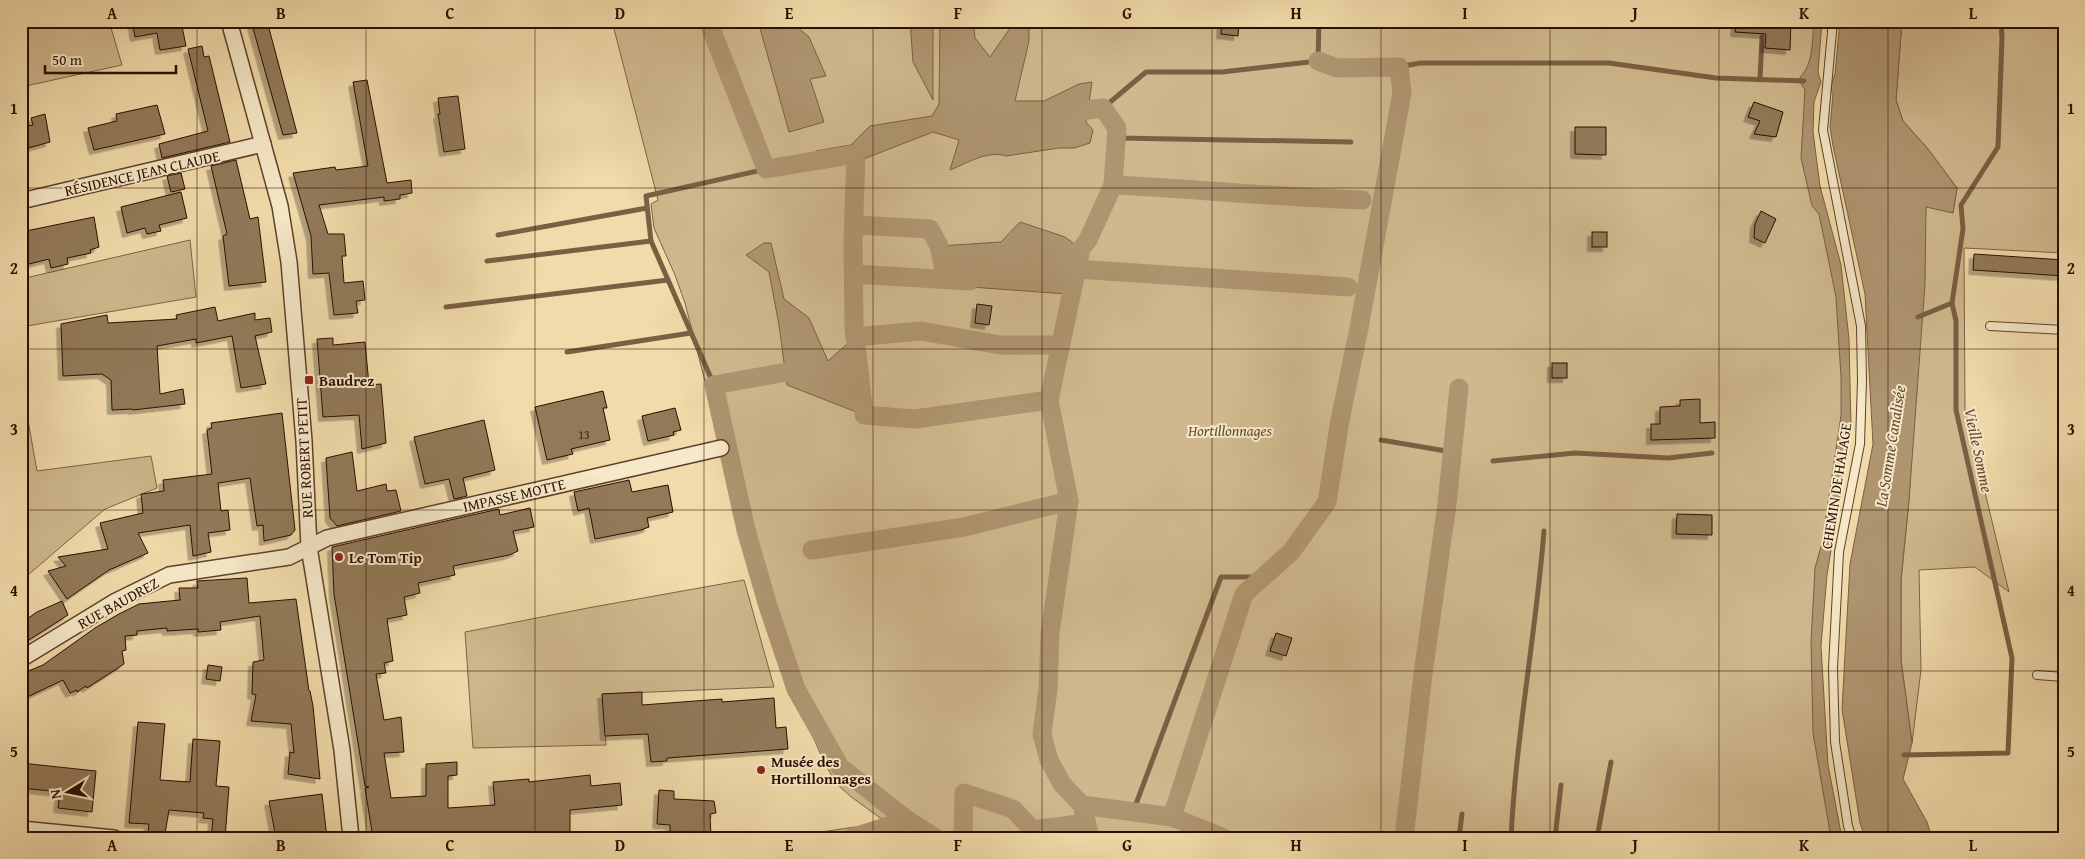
<svg xmlns="http://www.w3.org/2000/svg" width="2085" height="859" font-family="'Gentium Book Plus',serif">
	<defs>
		<filter id="shadow"><feDropShadow dx="-4.5" dy="4.5" stdDeviation="0" flood-color="#0004"/></filter>
	</defs>
	<rect width="100%" height="100%" fill="#f1dbaa"/>
	<filter id="stains"><feTurbulence type="fractalNoise" baseFrequency=".004" numOctaves="4"/><feColorMatrix values="0 0 0 0 .2 0 0 0 0 .09 0 0 0 0 .02 0 0 0 .5 -.17"/></filter>
	<radialGradient id="worn" r=".72"><stop offset=".6" stop-color="#630" stop-opacity="0"/><stop offset="1" stop-color="#630" stop-opacity=".3"/></radialGradient>
	<g fill="#cfb88d" stroke="#7d6346">
		<polygon points="21,21 109,21 122,65 21,87"/>
		<polygon points="612,21 1818,21 1806,142 1839,267 1848,434 1824,573 1818,661 1821,735 1839,838 781,838 875,824 883,820 850,796 836,783 824,762 795,696 767,607 719,436 685,303 675,275 654,228 651,204 658,200"/>
		<polygon points="1902,21 2064,21 2064,253 1964,248 1965,409 2009,592 1975,567 1919,570 1921,670 1912,743 1901,660 1901,580 1909,500 1926,206 1953,213 1957,188 1928,149 1903,121 1896,100"/>
		<polygon points="190,240 196,297 21,327 21,279"/>
		<polygon points="21,381 37,471 151,456 157,488 105,509 21,581"/>
		<polygon points="744,580 774,687 603,694 606,745 473,748 465,632 593,607"/>
	</g>
	<g fill="#ae9570" stroke="#7a5f43">
		<polygon points="758,21 799,21 797,27 809,37 826,76 810,79 824,122 789,132"/>
		<polygon points="910,21 933,21 933,100 913,62"/>
		<path d="M940,21H973L975,38L990,57L1015,21H1029V41L1015,101H1044L1079,84L1092,82L1086,122L1093,130L1090,143L1074,148H1059L1006,156C988,150 967,163 950,170L959,140L933,132L861,160L820,169L816,151L851,145L870,126L932,116L939,104Z"/>
		<path d="M1814,21H1822L1818,72L1821,82L1814,102L1813,132L1820,186L1841,265L1849,339L1851,428L1827,575L1821,646L1828,765L1842,838H1831L1813,733L1811,642L1815,568L1822,543L1841,416V377L1836,297L1819,214L1812,206L1801,158L1805,90L1800,82V77C1814,64 1812,39 1814,21Z"/>
		<polygon points="1840,21 1902,21 1896,100 1903,121 1928,149 1957,188 1953,213 1926,207 1925,284 1909,500 1901,580 1901,660 1912,743 1903,779 1927,822 1932,838 1865,838 1860,823 1842,709 1850,564 1873,444 1865,294 1833,146 1830,127 1833,94 1830,88 1835,74"/>
		<polygon points="1020,222 1065,237 1081,249 1072,286 1066,294 944,285 946,279 939,246 1001,242"/>
		<polygon points="764,243 771,243 784,299 809,318 828,361 855,337 864,415 787,385 779,325 769,272 746,255"/>
	</g>
	<g fill="none" stroke-linecap="round" stroke-linejoin="round">
		<g stroke="#7a5f43" stroke-width="5">
			<polyline points="1399,67 1420,63 1609,63 1716,78 1804,81"/>
			<polyline points="1760,79 1762,37"/>
			<polyline points="1103,108 1146,72 1222,72 1318,61 1319,21"/>
			<polyline points="1117,138 1351,142"/>
			<polyline points="498,235 647,208"/>
			<polyline points="487,261 651,241"/>
			<polyline points="446,307 668,280"/>
			<polyline points="1918,317 1952,303"/>
			<polyline points="567,352 691,333"/>
			<polyline points="714,385 651,241 646,196 766,169"/>
			<polyline points="1381,440 1452,452"/>
			<polyline points="1493,461 1575,453 1668,458 1712,453"/>
			<polyline points="1904,755 2008,753 2012,658 1956,410 1956,321 1952,303 1963,229 1961,205 1998,147 2002,38 2001,21"/>
			<polyline points="1133,812 1221,577 1263,577"/>
			<polyline points="1090,837 1090,838"/>
			<polyline points="1459,838 1462,814"/>
			<path d="M1511,838C1516,735 1536,633 1544,531"/>
			<polyline points="1555,838 1561,785"/>
			<polyline points="1597,838 1611,762"/>
		</g>
		<g stroke="#ae9570" stroke-width="19">
			<polyline points="708,21 766,169 856,154 853,241 854,328 864,415 915,419 1049,400 1069,501 1050,634 1048,689 1042,734 1049,760 1062,784 1082,805"/>
			<path d="M1113,185C1196,189 1279,197 1362,200"/>
			<polyline points="854,225 930,229 939,246 946,279"/>
			<polyline points="1076,269 1348,287"/>
			<polyline points="854,274 970,281"/>
			<polyline points="855,337 921,331 1000,345 1060,345"/>
			<polyline points="809,368 714,385 746,530 768,606 796,689 840,767 907,820 936,838"/>
			<polyline points="1049,400 1081,249 1088,240 1113,185 1117,128 1103,108 1064,113"/>
			<polyline points="812,550 964,527 1069,501"/>
			<polyline points="1172,817 1244,594 1291,552 1327,502 1340,420 1359,328 1402,93 1399,67 1337,68 1318,61"/>
			<polyline points="1090,837 1082,805 1172,817 1224,838"/>
			<polyline points="851,838 907,820"/>
			<polyline points="963,838 964,793 1013,809 1033,830 1086,823"/>
			<polyline points="1404,838 1423,674 1447,504 1459,388"/>
		</g>
	</g>
	<g fill="#927958" stroke="#2b0e00" filter="url(#shadow)">
		<polygon points="132,21 181,21 186,46 160,50 157,33 135,37"/>
		<polygon points="251,21 267,21 297,133 283,135"/>
		<polygon points="1222,21 1239,21 1238,36 1221,34"/>
		<polygon points="1736,21 1791,21 1790,50 1765,48 1766,34 1735,32"/>
		<polygon points="202,46 204,57 209,56 230,142 162,158 159,144 208,131 188,49"/>
		<polygon points="367,80 387,183 411,180 412,193 400,195 400,199 384,201 384,197 319,205 328,234 344,234 346,256 342,256 344,283 363,281 365,300 356,301 358,313 334,315 329,273 313,274 311,236 293,173 335,167 336,170 368,166 353,82"/>
		<polygon points="458,96 465,149 444,152 438,114 440,114 438,98"/>
		<polygon points="1754,102 1783,112 1776,137 1754,134 1760,121 1748,117"/>
		<polygon points="157,105 165,134 94,150 88,128 117,121 116,114"/>
		<polygon points="45,114 50,142 21,150 21,127 33,125 31,118"/>
		<polygon points="1575,127 1606,127 1606,155 1575,154"/>
		<polygon points="236,160 250,219 258,217 266,282 229,286 223,236 227,234 211,166"/>
		<polygon points="181,173 185,189 171,192 167,176"/>
		<polygon points="181,192 187,218 159,225 161,231 147,234 145,228 127,233 121,207"/>
		<polygon points="1761,211 1776,219 1765,243 1754,238 1755,224"/>
		<polygon points="94,217 99,247 90,250 91,253 67,258 68,264 51,268 49,259 21,266 21,232"/>
		<rect x="1592" y="232" width="15" height="15"/>
		<polygon points="1974,254 2064,260 2064,276 1973,270"/>
		<polygon points="977,304 992,306 989,325 975,323"/>
		<polygon points="215,307 218,321 255,313 255,320 270,318 272,332 255,336 266,384 241,388 232,336 196,343 196,339 157,346 160,394 183,389 185,404 133,410 132,409 112,410 111,380 102,374 63,376 61,324 107,315 108,323 177,319 176,315"/>
		<polygon points="333,338 333,345 365,342 369,385 381,384 386,443 362,449 359,415 323,417 317,339"/>
		<rect x="1552" y="363" width="15" height="15"/>
		<polygon points="603,391 607,408 603,408 610,440 571,449 573,454 547,460 535,407"/>
		<polygon points="1700,399 1700,423 1715,422 1715,438 1651,440 1651,424 1660,424 1660,407 1680,406 1680,400"/>
		<polygon points="675,408 681,430 673,432 674,435 648,441 642,416"/>
		<polygon points="282,413 295,530 291,535 264,541 263,525 257,526 250,478 218,483 221,511 228,510 230,530 208,533 211,552 193,556 190,525 138,533 148,553 109,570 67,599 48,571 66,566 58,557 108,549 100,523 143,513 141,494 164,491 163,480 212,474 207,430 212,428 211,423"/>
		<polygon points="484,420 495,470 463,478 467,496 454,499 449,479 425,484 414,437"/>
		<polygon points="352,452 357,491 386,484 387,491 396,490 401,511 337,526 330,518 326,458"/>
		<polygon points="629,480 632,492 668,485 673,512 647,518 649,527 641,530 595,539 589,508 578,511 574,492"/>
		<polygon points="530,508 534,527 513,531 518,551 509,555 453,566 455,575 418,583 420,593 404,597 407,615 387,619 393,661 384,663 386,673 376,674 384,720 401,717 404,752 384,753 391,798 426,796 426,764 457,762 457,775 448,776 448,808 495,805 493,782 529,779 529,782 590,775 591,786 620,783 622,805 570,810 570,838 373,838 365,788 369,787 365,786 334,594 332,547 472,515 499,509 500,515"/>
		<polygon points="1677,514 1712,515 1712,535 1676,534"/>
		<polygon points="247,578 249,603 296,599 309,691 310,691 313,706 320,779 288,774 290,752 294,753 291,724 251,721 256,695 252,694 253,662 264,660 260,616 220,622 221,630 198,632 198,629 167,631 167,628 137,631 137,635 125,636 126,650 122,651 124,664 87,688 86,686 77,692 77,690 70,693 63,680 21,700 21,674 43,665 95,628 119,614 139,604 180,600 179,588 198,588 197,581"/>
		<polygon points="62,601 68,615 21,645 21,623 37,612"/>
		<polygon points="1276,633 1292,638 1286,656 1270,651"/>
		<polygon points="208,665 222,667 220,681 206,679"/>
		<polygon points="642,692 642,705 722,699 722,702 774,698 776,728 786,727 788,749 667,758 667,761 651,762 648,734 605,736 602,694"/>
		<polygon points="138,722 165,724 160,780 190,782 193,739 220,741 216,786 229,787 225,838 211,838 213,819 203,818 204,813 169,810 165,834 148,832 149,824 129,823"/>
		<polygon points="21,763 96,771 92,812 58,808 60,792 21,788"/>
		<polygon points="659,790 674,791 674,799 714,801 716,813 710,814 711,838 670,838 670,825 657,824"/>
		<polygon points="322,794 327,838 276,838 269,801"/>
	</g>
	<g fill="none" stroke-linecap="round" stroke-linejoin="round">
		<g stroke="#5c412a" stroke-width="10">
			<g id="service">
				<polyline points="1833,21 1823,130 1861,326 1862,380 1860,444 1839,552 1833,668 1835,742 1848,826 1852,838"/>
				<polyline points="1990,326 2064,330"/>
				<polyline points="2037,675 2064,677"/>
			</g>
		</g>
		<g stroke="#5c412a" stroke-width="18">
			<g id="minor">
				<polyline points="229,21 280,206 289,262 304,441 309,547 342,750 351,838"/>
				<polyline points="21,201 263,144"/>
				<polyline points="21,659 116,601 169,575 289,557 327,538 721,448"/>
				<polyline points="21,829 114,838"/>
			</g>
		</g>
		<use href="#service" stroke="#f6e8c8" stroke-width="8"/>
		<use href="#minor" stroke="#f6e8c8" stroke-width="15"/>
	</g>
	<path fill="none" stroke="#2b0e00" stroke-width="1" stroke-opacity="0.55" d="M197,21V838M366,21V838M535,21V838M704,21V838M873,21V838M1042,21V838M1212,21V838M1381,21V838M1550,21V838M1719,21V838M1888,21V838M21,188H2064M21,349H2064M21,510H2064M21,671H2064"/>
	<g fill="#8f2418" stroke="#f6e8c8" stroke-width="2">
		<rect x="304" y="375" width="10" height="10" rx="2.5"/>
		<circle cx="339" cy="557" r="5"/>
		<circle cx="761" cy="770" r="5"/>
	</g>
	<g text-anchor="middle" dominant-baseline="central" stroke-width="4" stroke-linejoin="round" paint-order="stroke">
		<g font-size="12" fill="#452916">
			<text x="584" y="434">13</text>
		</g>
		<g font-size="15" fill="#2b0e00" stroke="#f6e8c8">
			<text transform="translate(142 173) rotate(-13)">RÉSIDENCE JEAN CLAUDE</text>
			<text transform="translate(304 458) rotate(-93)">RUE ROBERT PETIT</text>
			<text transform="translate(1836 486) rotate(-81)">CHEMIN DE HALAGE</text>
			<text transform="translate(514 495) rotate(-13)">IMPASSE MOTTE</text>
			<text transform="translate(118 603) rotate(-29)">RUE BAUDREZ</text>
		</g>
		<g font-size="15" font-weight="bold" fill="#2b0e00" stroke="#f6e8c8" text-anchor="start">
			<text x="319" y="380">Baudrez</text>
			<text x="349" y="557">Le Tom Tip</text>
			<text x="771" y="761">Musée des<tspan x="771" dy="17">Hortillonnages</tspan></text>
		</g>
		<g font-size="15" font-style="italic" fill="#644a31" stroke="#f6e8c8">
			<text x="1230" y="430">Hortillonnages</text>
		</g>
		<g font-size="16" font-style="italic" fill="#664b32" stroke="#f6e8c8">
			<text transform="translate(1890 446) rotate(-81)">La Somme Canalisée</text>
			<text transform="translate(1979 450) rotate(78)">Vieille Somme</text>
		</g>
	</g>
	<rect width="2085" height="859" fill="none" stroke="#f1dbaa" stroke-width="55"/>
	<g transform="translate(68 792) rotate(260)" stroke="#f6e8c8" stroke-width="4" paint-order="stroke">
	<path d="M0-4L9 19L0 12L-9 19Z" fill="#2b0e00"/>
	<text y="-8" font-size="14" font-weight="bold" text-anchor="middle" fill="#2b0e00">N</text>
	</g>
	<path d="M45 65v8h131v-8" fill="none" stroke="#2b0e00" stroke-width="2.5"/>
	<text x="52" y="65" font-size="15" fill="#2b0e00" stroke="#f6e8c8" stroke-width="4" paint-order="stroke">50 m</text>
	<rect x="28" y="28" width="2030" height="804" fill="none" stroke="#2b0e00" stroke-width="2"/>
	<g font-size="16" text-anchor="middle" font-weight="bold" fill="#2b0e00">
		<text x="112" y="19">A</text>
		<text x="281" y="19">B</text>
		<text x="450" y="19">C</text>
		<text x="620" y="19">D</text>
		<text x="789" y="19">E</text>
		<text x="958" y="19">F</text>
		<text x="1127" y="19">G</text>
		<text x="1296" y="19">H</text>
		<text x="1465" y="19">I</text>
		<text x="1635" y="19">J</text>
		<text x="1804" y="19">K</text>
		<text x="1973" y="19">L</text>
		<text x="14" y="114">1</text>
		<text x="2071" y="114">1</text>
		<text x="14" y="274">2</text>
		<text x="2071" y="274">2</text>
		<text x="14" y="435">3</text>
		<text x="2071" y="435">3</text>
		<text x="14" y="596">4</text>
		<text x="2071" y="596">4</text>
		<text x="14" y="757">5</text>
		<text x="2071" y="757">5</text>
		<text x="112" y="851">A</text>
		<text x="281" y="851">B</text>
		<text x="450" y="851">C</text>
		<text x="620" y="851">D</text>
		<text x="789" y="851">E</text>
		<text x="958" y="851">F</text>
		<text x="1127" y="851">G</text>
		<text x="1296" y="851">H</text>
		<text x="1465" y="851">I</text>
		<text x="1635" y="851">J</text>
		<text x="1804" y="851">K</text>
		<text x="1973" y="851">L</text>
	</g>
	<rect width="100%" height="100%" filter="url(#stains)"/>
	<rect width="100%" height="100%" fill="url(#worn)"/>
</svg>
